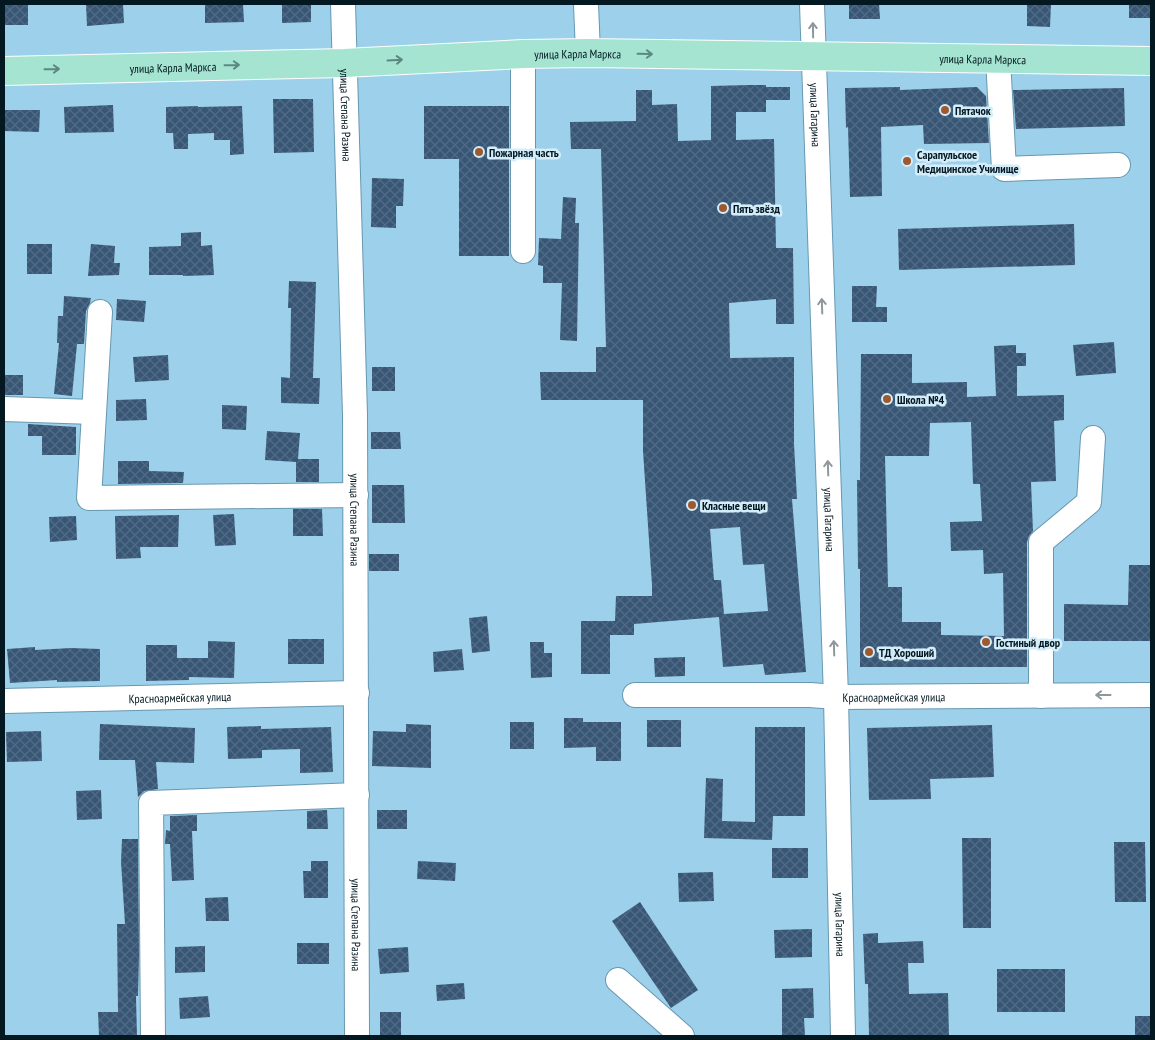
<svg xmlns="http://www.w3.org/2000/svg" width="1155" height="1040" font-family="'PT Sans Narrow',sans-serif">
	<defs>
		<pattern id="building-cross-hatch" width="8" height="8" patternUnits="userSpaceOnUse" patternTransform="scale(1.25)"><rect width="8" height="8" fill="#385777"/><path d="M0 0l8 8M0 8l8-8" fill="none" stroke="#516b85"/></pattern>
	</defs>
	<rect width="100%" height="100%" fill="#9dd0ea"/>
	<g fill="url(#building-cross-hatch)" fill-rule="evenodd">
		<rect x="4" y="4" width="24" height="21"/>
		<polygon points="86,4 123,4 124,23 87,26"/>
		<polygon points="205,4 243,4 244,22 205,23"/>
		<polygon points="282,4 311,4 311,22 282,23"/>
		<polygon points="849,4 879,4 880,19 849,19"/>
		<polygon points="1027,4 1051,4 1050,27 1027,26"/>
		<rect x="1129" y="4" width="22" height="14"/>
		<path d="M750,85H766V87H790V100H766V112H736V140L774,139L776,248H793L794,324H776V299L729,303L730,358L794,357V444L797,499H792L806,672L765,675L763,664L723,667L719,617L634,624V635H610V674H581V621H615L616,596H652V585L643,451V400H541L540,372H596V347H606L601,149H571L570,122L636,121V90H652V105L677,104L678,141L711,140V86ZM740,527L743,565L764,564L768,611L724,614L721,580H714L710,529Z"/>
		<polygon points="900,87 900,90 977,87 986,96 989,143 924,144 923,125 881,127 882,196 850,197 848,127 846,128 845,88"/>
		<polygon points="1124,88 1125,126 1016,129 1013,90"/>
		<polygon points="273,99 313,99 314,152 274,153"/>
		<polygon points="113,105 114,132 65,133 64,107"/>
		<polygon points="198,106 198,107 242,106 244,154 230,155 230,140 214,140 214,133 188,134 188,149 174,149 173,133 166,133 166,107"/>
		<polygon points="424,106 509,106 509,256 459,256 459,159 424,159"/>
		<polygon points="4,110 40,110 39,132 4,131"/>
		<polygon points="372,178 404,179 403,206 396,206 396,228 371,227"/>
		<polygon points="563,197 576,198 575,223 579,223 577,341 560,340 562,283 543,283 543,266 538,265 539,238 561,239"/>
		<polygon points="1074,224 1075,265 899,270 898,229"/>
		<polygon points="201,232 201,246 212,245 214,275 183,276 183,275 149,275 149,247 181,246 181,233"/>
		<rect x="27" y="244" width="25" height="30"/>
		<polygon points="91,244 115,246 114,263 120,263 119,275 88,276"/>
		<polygon points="289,281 316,282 313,378 320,378 319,404 281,403 281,377 290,378 291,308 288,308"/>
		<polygon points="852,286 877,286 876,307 887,307 887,322 852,322"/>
		<polygon points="64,296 91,298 90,303 86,311 84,344 77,344 72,396 54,394 59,343 57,343 58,316 63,316"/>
		<polygon points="117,299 146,301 144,322 116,320"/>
		<polygon points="1114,342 1116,373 1076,376 1073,345"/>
		<path d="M1016,345V353H1026V366H1017V396L1064,395V420L1054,421L1056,481L1031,482L1033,531L1029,536L1027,542V667H860V569H858L857,480H860L861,354H912V383L967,382V397L996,396L994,346ZM971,422L973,484H980L982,521L950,522L951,551L983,550L984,574L1003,573L1004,636L941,635V622H902V587H888L885,456H929L930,423Z"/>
		<polygon points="168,355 169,380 135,382 133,357"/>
		<rect x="372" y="367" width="23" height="24"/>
		<rect x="4" y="375" width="19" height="20"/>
		<polygon points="146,399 147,420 116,421 116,400"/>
		<polygon points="222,405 247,406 246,430 222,429"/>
		<polygon points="28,424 76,427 76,455 42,455 42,436 28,436"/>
		<polygon points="267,431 300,433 298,459 319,459 319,482 296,482 296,462 265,460"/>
		<polygon points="371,432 400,432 401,449 371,449"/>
		<polygon points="118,461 149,461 149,471 184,472 183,483 118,484"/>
		<polygon points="372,485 404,485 405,523 372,523"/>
		<polygon points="293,509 322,509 323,536 293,536"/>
		<polygon points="234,514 236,545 215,546 213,515"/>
		<polygon points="179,515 178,547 140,547 141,558 116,559 115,516"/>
		<polygon points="76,516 77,540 50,542 49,517"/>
		<rect x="369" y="554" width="30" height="17"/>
		<polygon points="1129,565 1151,565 1151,641 1064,641 1064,604 1128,605"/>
		<polygon points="487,616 490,651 472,653 469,618"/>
		<rect x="288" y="639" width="36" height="25"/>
		<polygon points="208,641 235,642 234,678 189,677 189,680 146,681 146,645 177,645 177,658 208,658"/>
		<polygon points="530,642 544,642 544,653 552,653 552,677 531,678"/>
		<polygon points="35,647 35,650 71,648 100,649 100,681 57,682 57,680 10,683 7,649"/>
		<polygon points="462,649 464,670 434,672 433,652"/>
		<polygon points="685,657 685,676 655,677 654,658"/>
		<polygon points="564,718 583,718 583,722 621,722 621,761 596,761 596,747 564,748"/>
		<rect x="647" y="720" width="34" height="27"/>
		<rect x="510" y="722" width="24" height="27"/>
		<polygon points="100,724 195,728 194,763 156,762 158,789 144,791 138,797 135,760 99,760"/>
		<polygon points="406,724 431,725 431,768 372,766 373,731 406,732"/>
		<polygon points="992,725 994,777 930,779 931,799 869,800 867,728"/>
		<polygon points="261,726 261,729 331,727 333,772 300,773 300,749 262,750 262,758 228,759 227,727"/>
		<polygon points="755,727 805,727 805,816 773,816 772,840 704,838 706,778 723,779 722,821 755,822"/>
		<polygon points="41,731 42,761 7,762 6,732"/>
		<polygon points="101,790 102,819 77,820 76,791"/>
		<polygon points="327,810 328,829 307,829 307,811"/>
		<rect x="377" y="810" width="30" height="19"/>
		<polygon points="197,815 197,831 192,831 194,880 172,881 170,844 165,844 166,830 170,831 170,816"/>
		<polygon points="962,838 991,838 991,928 963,928"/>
		<polygon points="122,839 138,839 139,955 138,996 136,996 137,1036 99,1036 98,1012 118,1012 117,924 125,924 121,862"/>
		<polygon points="1114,842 1145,842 1146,902 1115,902"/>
		<rect x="772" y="848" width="36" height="30"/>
		<polygon points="311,861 328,861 328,898 304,898 303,871 311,871"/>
		<polygon points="418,861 456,863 455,881 417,879"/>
		<polygon points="713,872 714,901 679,902 678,873"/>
		<polygon points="228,897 229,921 206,921 205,898"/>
		<polygon points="640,902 698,990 671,1008 612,921"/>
		<polygon points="812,929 812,957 775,958 774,930"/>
		<polygon points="878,933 878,943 923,941 924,963 908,963 909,994 948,993 949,1036 869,1036 868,984 865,984 863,934"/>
		<rect x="297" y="943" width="32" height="21"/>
		<polygon points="205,946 205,972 175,973 175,947"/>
		<polygon points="408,947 409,972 380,974 378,949"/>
		<rect x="997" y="969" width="68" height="43"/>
		<polygon points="464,983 465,999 437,1001 436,985"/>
		<polygon points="813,988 814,1018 804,1018 805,1036 782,1036 782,989"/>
		<polygon points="208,996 210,1017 180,1019 179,998"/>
		<rect x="380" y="1012" width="21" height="24"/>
		<rect x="1135" y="1016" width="16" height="20"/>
	</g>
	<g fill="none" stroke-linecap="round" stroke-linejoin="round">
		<g stroke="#6798b1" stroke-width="26">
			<g id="minor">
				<path id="s1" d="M343,4L355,415L357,1036"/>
				<polyline points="586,4 588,53"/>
				<path id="s2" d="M812,4L836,697L843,1036"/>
				<polyline points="998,59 1004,169 1118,165"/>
				<polyline points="523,251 523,54"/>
				<polyline points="100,312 89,498 356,495"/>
				<polyline points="4,409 94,412"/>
				<path id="s3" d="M635,695H810L836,697L1151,695"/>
				<polyline points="1041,696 1041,542 1089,502 1093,438"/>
				<path id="s4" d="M4,701L357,693"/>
				<polyline points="618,980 682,1036"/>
				<polyline points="153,1036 151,803 357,795"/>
			</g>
		</g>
		<g stroke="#fff" stroke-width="30">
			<g id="major">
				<path id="s5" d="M4,71L344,63L523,54L588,53L1151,61"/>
			</g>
		</g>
		<use href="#minor" stroke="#fff" stroke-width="24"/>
		<use href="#major" stroke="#a4e4d0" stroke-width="28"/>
	</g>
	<defs><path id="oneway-shaft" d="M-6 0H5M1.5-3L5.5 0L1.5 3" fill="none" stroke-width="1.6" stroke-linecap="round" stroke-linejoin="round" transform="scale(1.25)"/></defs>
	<g stroke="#8e979b">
		<use href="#oneway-shaft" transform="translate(813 30) rotate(-91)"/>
		<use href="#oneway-shaft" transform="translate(822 306) rotate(-92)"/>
		<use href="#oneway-shaft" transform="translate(828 468) rotate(-92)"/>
		<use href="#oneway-shaft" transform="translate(834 648) rotate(-92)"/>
		<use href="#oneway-shaft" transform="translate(1103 695) rotate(180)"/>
	</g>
	<g stroke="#5c8881">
		<use href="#oneway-shaft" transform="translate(645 54) rotate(1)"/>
		<use href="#oneway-shaft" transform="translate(395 60) rotate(-3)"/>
		<use href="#oneway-shaft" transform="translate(232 65) rotate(-1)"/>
		<use href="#oneway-shaft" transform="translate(52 69) rotate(-1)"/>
	</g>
	<g fill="#9f592f" stroke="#d3edfa" stroke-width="2">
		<circle cx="945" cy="110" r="5"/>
		<circle cx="479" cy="152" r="5"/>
		<circle cx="907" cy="161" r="5"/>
		<circle cx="723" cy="208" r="5"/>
		<circle cx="887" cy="399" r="5"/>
		<circle cx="692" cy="505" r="5"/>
		<circle cx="986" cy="642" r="5"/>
		<circle cx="869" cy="652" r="5"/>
	</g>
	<g text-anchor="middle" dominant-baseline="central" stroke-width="5" stroke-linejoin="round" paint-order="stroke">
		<g font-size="12" fill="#041821" stroke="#d3edfa">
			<text stroke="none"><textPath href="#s5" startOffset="574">улица Карла Маркса</textPath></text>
			<text stroke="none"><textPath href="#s5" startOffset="979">улица Карла Маркса</textPath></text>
			<text stroke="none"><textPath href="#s5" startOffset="169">улица Карла Маркса</textPath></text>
			<text stroke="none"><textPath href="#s1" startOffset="111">улица Степана Разина</textPath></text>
			<text stroke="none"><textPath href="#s2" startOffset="111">улица Гагарина</textPath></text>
			<text stroke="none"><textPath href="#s1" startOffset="516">улица Степана Разина</textPath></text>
			<text stroke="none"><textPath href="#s2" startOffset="516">улица Гагарина</textPath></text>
			<text stroke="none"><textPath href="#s4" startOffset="176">Красноармейская улица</textPath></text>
			<text stroke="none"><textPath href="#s3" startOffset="259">Красноармейская улица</textPath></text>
			<text stroke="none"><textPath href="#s1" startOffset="921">улица Степана Разина</textPath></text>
			<text stroke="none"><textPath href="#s2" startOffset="921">улица Гагарина</textPath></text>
		</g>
		<g font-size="12" font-weight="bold" fill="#041821" stroke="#d3edfa" text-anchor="start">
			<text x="955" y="110">Пятачок</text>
			<text x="489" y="152">Пожарная часть</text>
			<text x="917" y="154">Сарапульское<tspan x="917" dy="14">Медицинское Училище</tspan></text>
			<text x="733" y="208">Пять звёзд</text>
			<text x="897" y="399">Школа №4</text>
			<text x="702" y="505">Класные вещи</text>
			<text x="996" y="642">Гостиный двор</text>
			<text x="879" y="652">ТД Хороший</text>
		</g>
	</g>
	<rect width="1155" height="1040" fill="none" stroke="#041821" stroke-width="10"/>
</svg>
